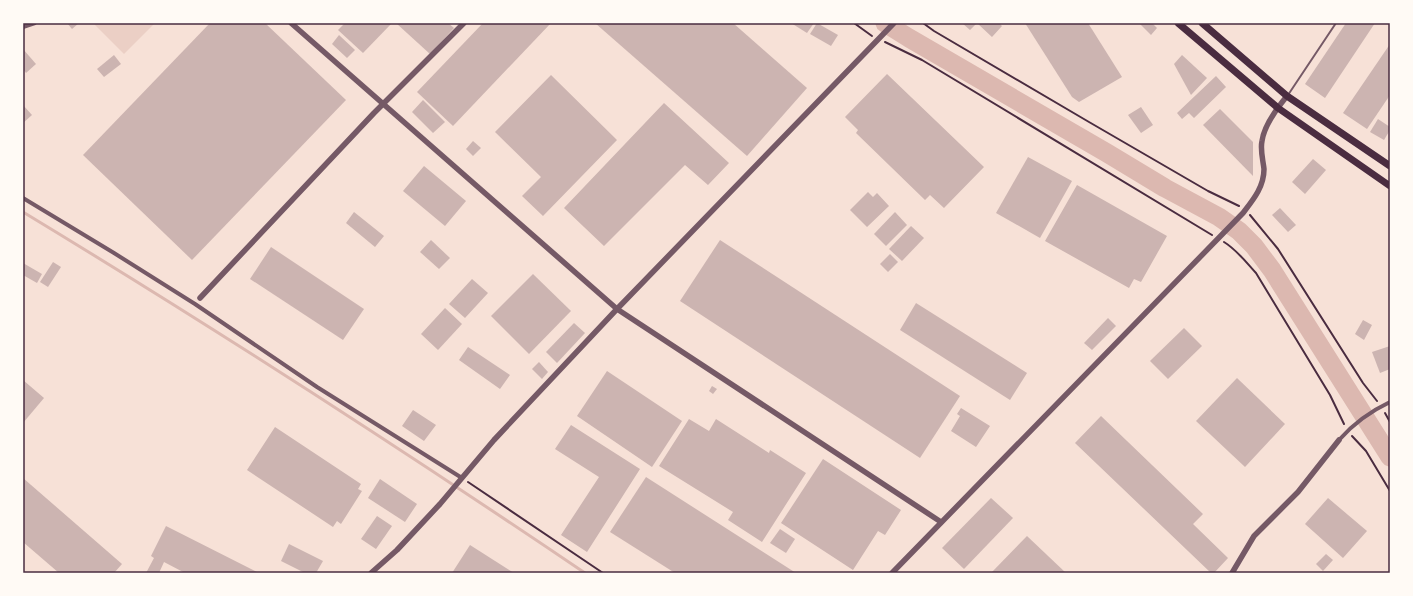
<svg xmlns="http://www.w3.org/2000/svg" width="1413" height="596" font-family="Arial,sans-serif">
	<rect width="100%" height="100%" fill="#f7e1d7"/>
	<polygon fill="#ebcfc5" points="93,23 155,23 124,54"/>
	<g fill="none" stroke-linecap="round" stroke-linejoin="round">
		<path stroke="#dcb8b0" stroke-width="3" d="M23,212C213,327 400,448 585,573"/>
		<polyline stroke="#dcb8b0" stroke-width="19" points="885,23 909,38 1107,153 1165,188 1219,217 1239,231 1254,246 1272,270 1390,457"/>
	</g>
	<g fill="#ccb4b1">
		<polygon points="67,23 79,23 72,29"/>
		<polygon points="210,23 265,23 346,100 192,260 83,155"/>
		<polygon points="345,23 392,23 363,53 338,30"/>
		<polygon points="396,23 448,23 454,28 430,54"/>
		<polygon points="483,23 551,23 453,126 417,92"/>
		<polygon points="595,23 733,23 807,88 747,156"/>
		<polygon points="791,23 814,23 807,33"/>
		<polygon points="817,23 838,35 831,46 810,34"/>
		<polygon points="962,23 999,23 1002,26 992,37 977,23 970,30"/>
		<polygon points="1025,23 1088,23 1122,77 1079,102 1072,97"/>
		<polygon points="1139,23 1152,23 1157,28 1151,35"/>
		<polygon points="1346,23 1375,23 1325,98 1305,84"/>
		<polygon points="339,35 355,50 347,58 332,44"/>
		<polygon points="1390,44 1390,95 1367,129 1343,113"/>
		<polygon points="23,49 36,64 26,73 23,69"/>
		<polygon points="114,55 121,64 104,77 97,69"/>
		<polygon points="1182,55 1207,78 1191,95 1174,64"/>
		<polygon points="887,74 984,167 944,208 930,195 925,200 856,133 858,130 845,117"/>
		<polygon points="551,75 617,140 543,216 522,196 541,177 495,132"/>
		<polygon points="1216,76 1226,87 1194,118 1189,113 1182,119 1177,113"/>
		<polygon points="423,100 445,122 433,133 412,112"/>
		<polygon points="664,103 729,163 708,185 685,165 604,246 564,208"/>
		<polygon points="23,105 32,115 23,123"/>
		<polygon points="1141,107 1153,125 1141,133 1128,115"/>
		<polygon points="1220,109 1253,142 1253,176 1203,125"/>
		<polygon points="1378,119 1390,127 1390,130 1384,140 1370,132"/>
		<polygon points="473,141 481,148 473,156 466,149"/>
		<polygon points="1028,157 1072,181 1040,238 996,213"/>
		<polygon points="1313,159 1326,170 1305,194 1292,182"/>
		<polygon points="424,166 466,201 445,226 403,191"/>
		<polygon points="1077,185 1167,236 1141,282 1134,279 1129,288 1045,241"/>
		<polygon points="868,192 873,197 877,193 889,206 867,227 850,210"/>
		<polygon points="1280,208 1296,225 1288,232 1272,215"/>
		<polygon points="354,212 384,236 375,247 346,223"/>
		<polygon points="895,212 907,225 886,246 874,234"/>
		<polygon points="911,226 924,238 902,261 889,249"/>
		<polygon points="431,240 450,258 439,269 420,252"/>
		<polygon points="720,240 960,396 920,458 680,301"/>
		<polygon points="271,247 364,309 343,340 250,279"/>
		<polygon points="890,254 898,262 888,272 880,264"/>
		<polygon points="53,262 61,267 48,287 40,282"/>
		<polygon points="23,263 42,274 37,283 23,275"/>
		<polygon points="533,274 571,311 529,354 491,316"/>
		<polygon points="472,279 488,293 465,318 449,304"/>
		<polygon points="916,303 1027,373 1010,400 900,330"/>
		<polygon points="445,308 462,324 438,350 421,334"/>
		<polygon points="1108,318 1116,326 1092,350 1084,343"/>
		<polygon points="1363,320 1372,325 1364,340 1355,334"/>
		<polygon points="574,323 585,333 557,363 546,352"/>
		<polygon points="1184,328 1202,346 1168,379 1150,361"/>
		<polygon points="1390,346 1390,369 1380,373 1372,352"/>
		<polygon points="468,347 510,375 500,389 459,360"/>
		<polygon points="539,362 548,372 542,379 532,369"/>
		<polygon points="607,371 682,421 652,467 577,416"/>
		<polygon points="1237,378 1285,424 1245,467 1196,421"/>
		<polygon points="23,380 44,398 23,423"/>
		<polygon points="712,386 717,389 713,394 709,391"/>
		<polygon points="961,408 990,426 976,447 951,431 960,416 957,414"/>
		<polygon points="413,410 436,425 424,441 402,426"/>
		<polygon points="1101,416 1203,514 1193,524 1228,558 1214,573 1211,573 1075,443"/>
		<polygon points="689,419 709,431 716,419 769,453 770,450 806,473 762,542 728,520 733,512 659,466"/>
		<polygon points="571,425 640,469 587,552 561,535 599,477 555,449"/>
		<polygon points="275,427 361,484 358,489 362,491 341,524 337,521 333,527 247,470"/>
		<polygon points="823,459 901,510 885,535 878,531 853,570 781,523"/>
		<polygon points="646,477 796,573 675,573 610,532"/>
		<polygon points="23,478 122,564 114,573 59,573 23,542"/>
		<polygon points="380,479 417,504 405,522 368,498"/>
		<polygon points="991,498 1013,518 964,569 942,548"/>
		<polygon points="1328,498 1367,531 1343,558 1305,524"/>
		<polygon points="377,516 392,526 376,549 361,539"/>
		<polygon points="166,526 259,573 185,573 164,562 159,573 146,573 154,558 151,556"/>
		<polygon points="780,529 795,539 786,553 770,543"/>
		<polygon points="1027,536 1066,573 991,573"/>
		<polygon points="289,544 323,561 316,573 305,573 281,561"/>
		<polygon points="470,545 514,573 452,573"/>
		<polygon points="1326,554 1333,560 1323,571 1316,564"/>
	</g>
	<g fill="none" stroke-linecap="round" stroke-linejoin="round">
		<g stroke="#4a2c40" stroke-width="2">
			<polyline points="854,23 872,36"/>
			<polyline points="923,23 934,31 1089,122 1208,191 1239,206"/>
			<polyline points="885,42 922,60 1212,235"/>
			<polyline points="1250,215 1278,249 1363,383 1377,401"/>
			<path d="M1224,242C1237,250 1246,262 1256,273L1330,395L1344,424"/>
			<polyline points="1385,413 1390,422"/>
			<polyline points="1352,436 1366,451 1390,491"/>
			<polyline points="468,482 603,573"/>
		</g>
		<polyline stroke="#755966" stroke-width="2" points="1288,95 1336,23"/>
		<g stroke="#755966" stroke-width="4">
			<polyline points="23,27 35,23"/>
			<polyline points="23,198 114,253 195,304 317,387 462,478"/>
			<path d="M1339,440C1353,424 1371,411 1390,402"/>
		</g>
		<g stroke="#755966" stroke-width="5.5">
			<polyline points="291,23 617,309 941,522"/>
			<polyline points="200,298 374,113 464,23"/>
			<polyline points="371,573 397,550 440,504 494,440 617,309 894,23"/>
			<path d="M892,573L1243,213C1253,200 1264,187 1264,169C1263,160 1260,150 1262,141C1264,126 1278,107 1287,96"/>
			<polyline points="1232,573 1254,536 1298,492 1339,440"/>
		</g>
		<g stroke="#4a2c40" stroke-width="7">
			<polyline points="1178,23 1278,108 1390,186"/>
			<polyline points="1202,23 1287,96 1390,166"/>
		</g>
	</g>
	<rect width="1413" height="596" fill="none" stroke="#fffaf5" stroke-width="48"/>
	<rect x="24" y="24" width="1365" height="548" fill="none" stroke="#4a2c40" stroke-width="1.5"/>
</svg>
